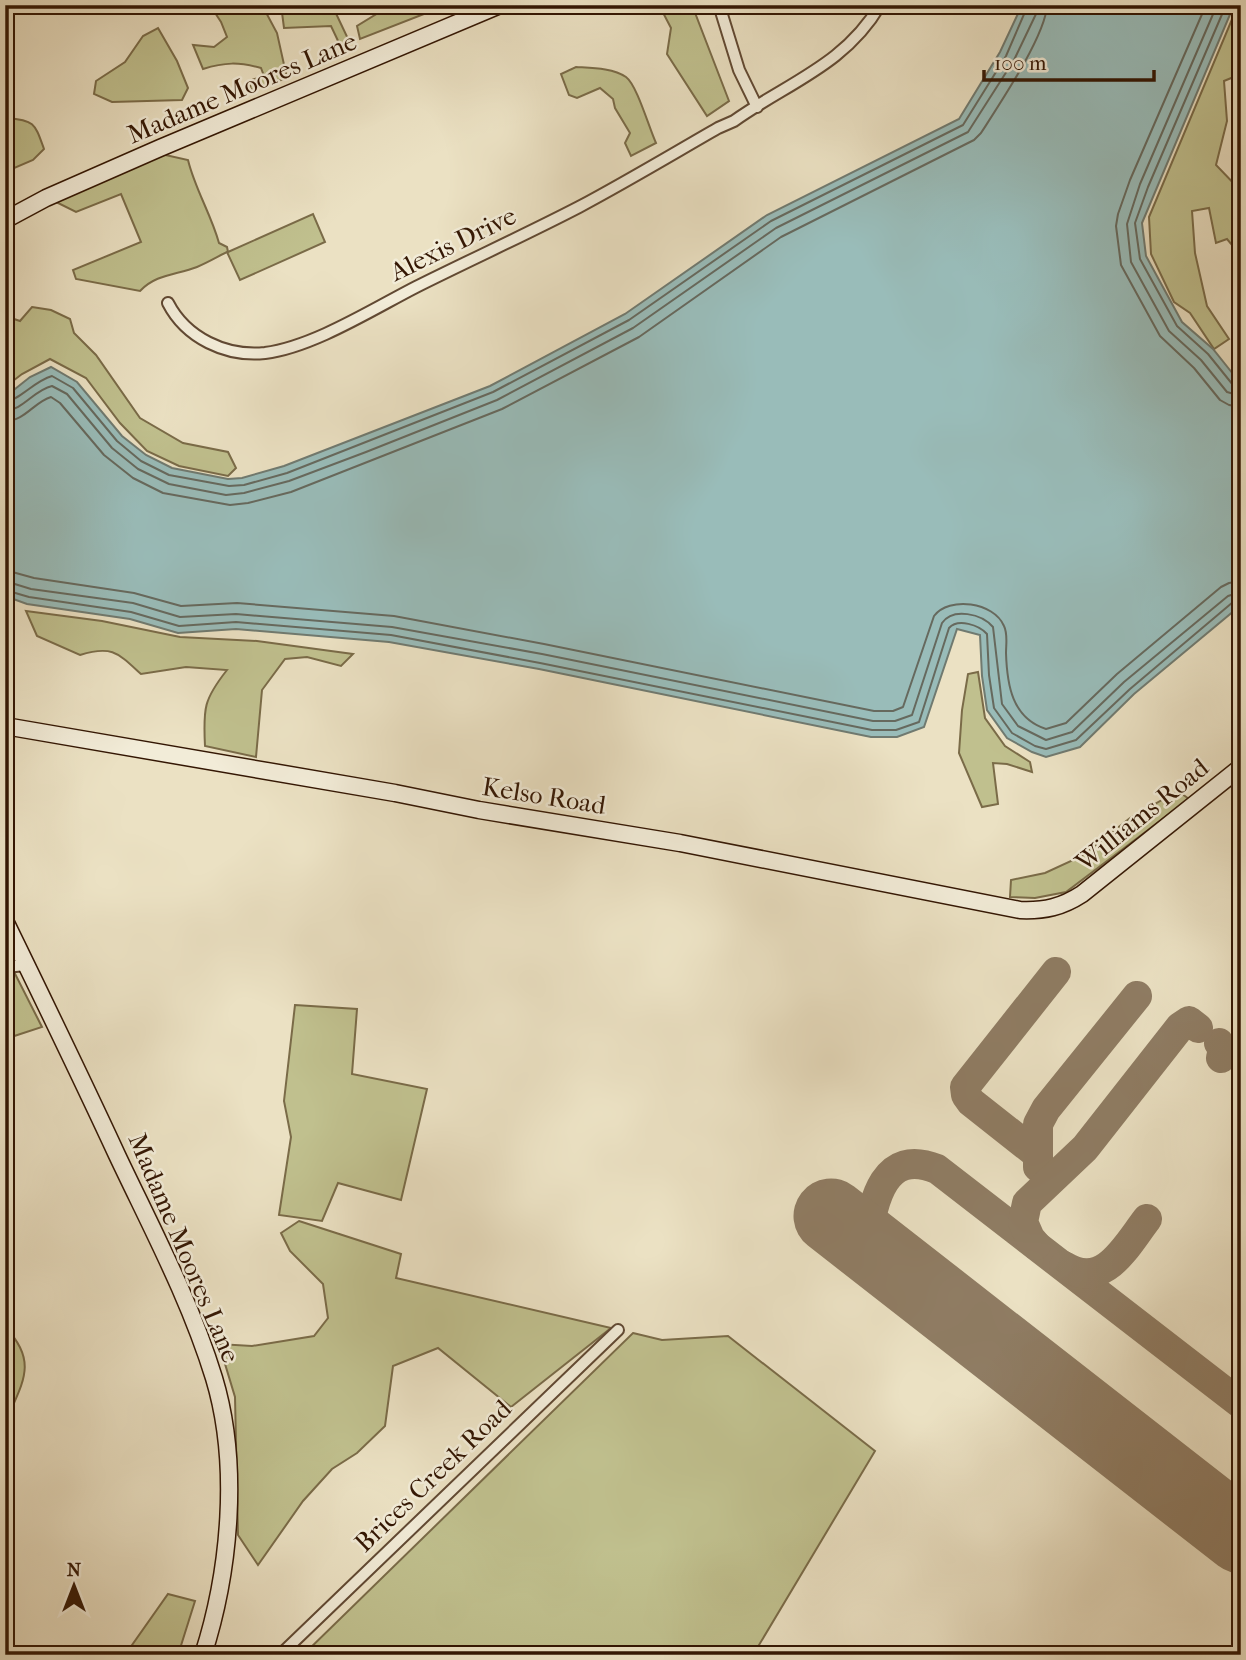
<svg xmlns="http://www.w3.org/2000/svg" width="1246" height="1660" font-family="'IM FELL French Canon',serif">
	<rect width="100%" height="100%" fill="#ebe1c3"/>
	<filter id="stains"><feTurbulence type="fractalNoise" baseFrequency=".00286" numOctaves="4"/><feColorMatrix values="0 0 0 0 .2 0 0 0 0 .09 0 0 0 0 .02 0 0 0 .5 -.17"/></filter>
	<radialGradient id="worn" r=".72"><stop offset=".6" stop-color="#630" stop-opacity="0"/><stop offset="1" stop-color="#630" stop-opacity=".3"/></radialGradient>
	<g fill="#c0c08e" stroke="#7a6b48" stroke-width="2">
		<path d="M210,5H262L277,33L287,78L251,90L249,81L264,76L261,68C239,62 225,62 203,69L193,45L214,47L227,37L221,22Z"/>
		<polygon points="281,5 332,5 350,43 340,45 331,26 284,28"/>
		<polygon points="376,5 447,5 360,39 357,26 378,13"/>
		<polygon points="659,5 692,5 729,101 707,116 667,54 671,28"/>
		<polygon points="1238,5 1241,5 1241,74 1224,81 1227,121 1216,165 1241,191 1241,248 1237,251 1227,239 1216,243 1209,208 1192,211 1195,253 1207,306 1229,339 1214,349 1190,313 1174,302 1151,254 1149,217"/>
		<polygon points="158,28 177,61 188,88 182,100 112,102 94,94 96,81 125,62 143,36"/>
		<path d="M576,67C592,68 613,68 626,77C637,85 649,128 656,143L631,156L625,143L630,133L615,108L613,99L600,88L577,98L569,95L561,74Z"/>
		<path d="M7,118C35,120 35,124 44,149L33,160L7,171L12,188L5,192Z"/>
		<path d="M161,154L188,160C195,189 211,214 219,243L227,247L228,252L313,214L325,242L240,280L227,252C217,257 207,263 197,267C176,275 156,274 140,291L76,279L73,270L141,242L121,194L76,212L56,202Z"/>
		<polygon points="32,307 51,310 70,319 74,333 96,355 140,418 183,443 228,452 236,468 228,476 179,466 147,451 120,423 86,378 50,359 22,374 5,387 5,316 20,321"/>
		<path d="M26,611L102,621L180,637L257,641L353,654L341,666L307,657L285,659L262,690L256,757L205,746C203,708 204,699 227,670L186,667L141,674C118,653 112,645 80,655L37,636Z"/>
		<polygon points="978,672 985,718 1005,746 1030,762 1032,772 1007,764 993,763 998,804 982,807 959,753 962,710 968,674"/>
		<polygon points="1178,791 1189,799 1066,892 1035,898 1010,897 1011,880 1045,873 1082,856 1130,818"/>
		<polygon points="5,954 42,1027 5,1039"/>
		<polygon points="295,1005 357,1009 352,1074 427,1089 401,1200 338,1183 322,1221 279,1215 291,1137 284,1101"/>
		<polygon points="299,1221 401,1254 396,1278 611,1328 511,1407 438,1348 393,1366 385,1426 357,1453 332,1469 303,1501 258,1565 238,1535 235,1397 219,1344 252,1346 314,1336 328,1318 323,1284 290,1251 281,1233"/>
		<path d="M5,1327C40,1363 21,1384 5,1424Z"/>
		<polygon points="633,1333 662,1340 728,1336 875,1451 753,1655 303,1655"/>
		<polygon points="168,1594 195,1601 178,1655 125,1655"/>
	</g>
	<polygon fill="#99bcb9" stroke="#707a70" stroke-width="2" points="1022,5 1234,5 1142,223 1146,256 1182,322 1213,349 1241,384 1241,605 1134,694 1080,747 1046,757 1032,752 1007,738 987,710 982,676 980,635 957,629 924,727 897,737 871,737 539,669 389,642 236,629 178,633 130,619 27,604 5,596 5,397 30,377 51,367 77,382 122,436 146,455 172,468 228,479 242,478 284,466 490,386 625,314 767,215 959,119 1000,52"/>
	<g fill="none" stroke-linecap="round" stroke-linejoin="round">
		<g stroke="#66695e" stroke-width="2">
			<polyline points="1206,5 1130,180 1118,214 1116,226 1121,265 1160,336 1194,368 1220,400 1229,405 1241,407"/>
			<polyline points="1217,5 1140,184 1127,224 1131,262 1169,331 1201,360 1227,392 1241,396"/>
			<polyline points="1226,5 1148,187 1135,223 1140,259 1177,326 1208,354 1233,385 1241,388"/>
			<path d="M5,402C20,400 34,381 52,376L73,388L117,441L141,461L169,475L229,486L244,485L287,473L493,392L629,320L771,221L963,125L1006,56L1028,5"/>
			<path d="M5,411C23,410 34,390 52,386L67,394L112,448L138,469L169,484L226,495L244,493L289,481L366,452L497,400L633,328L776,228L968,132L1014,60L1036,14L1037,5"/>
			<path d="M5,421C25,421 34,402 51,397L60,403L104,455L133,478L163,493L230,505L248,503L291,492L502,409L639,337L781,237L974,140L981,133C999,105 1046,35 1047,5"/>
			<path d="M5,570L34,578L134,593L181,606L237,603L394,616L544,644L874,711H893L903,707L934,616C949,596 994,602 1004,626C1008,634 1006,644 1006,653C1007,685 1012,718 1046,729L1066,723L1117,674L1221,587L1229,583L1241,581"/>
			<path d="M5,581L31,589L133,603L180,617L236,614L392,627L542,654L873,721H895L912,715L942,623C953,607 982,614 993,627L1002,704L1018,726L1046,740L1072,732L1124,682L1228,596L1241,592"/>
			<path d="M5,590L29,597L131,612L179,626L236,622L391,635L540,663L872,730H896L919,722L949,628C958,618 979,625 987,634L989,675L994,708L1012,733L1035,746L1046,749L1076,740L1130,689L1233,602L1241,600"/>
		</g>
		<g stroke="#8f7c63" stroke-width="30">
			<polyline points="1219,1043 1223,1049 1221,1058"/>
			<polyline points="1037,1154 971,1102 966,1095 965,1087 1056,972"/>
			<polyline points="1038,1167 1038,1124 1046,1109 1137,996"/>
			<path d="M866,1244C873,1206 881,1146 937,1169L1241,1404"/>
			<polyline points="1036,1245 1030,1238 1023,1222 1027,1203 1085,1148 1180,1027 1189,1021 1198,1028"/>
			<path d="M1064,1266C1104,1291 1126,1246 1147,1219"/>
		</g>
		<polyline stroke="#8f7c63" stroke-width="75" points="831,1216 1241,1536"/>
		<g stroke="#614933" stroke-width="14">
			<g id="street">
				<polyline points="719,5 739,70 757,107"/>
				<polyline points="1240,142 1241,142"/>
				<path d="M168,303C186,338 226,357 265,353C313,347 373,309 416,287C470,260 525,235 579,207C626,182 671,155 718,128L734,121C787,83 845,65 880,5"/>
				<polyline points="5,967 26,965"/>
				<polyline points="280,1655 618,1330"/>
			</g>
		</g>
		<g stroke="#331603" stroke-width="19">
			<g id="secondary">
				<polyline points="5,220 46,198 160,148 500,5"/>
				<path d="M5,726L395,793L479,810L680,843L1020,910C1045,911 1062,907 1082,894L1241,767"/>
				<path d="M5,921C43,999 81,1077 117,1155C152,1229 190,1300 214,1378C240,1464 230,1571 203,1655"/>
			</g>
		</g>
		<use href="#street" stroke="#f2ecd8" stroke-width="10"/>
		<use href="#secondary" stroke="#f2ecd8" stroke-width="16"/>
	</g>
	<g text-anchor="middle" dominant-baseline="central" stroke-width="5" stroke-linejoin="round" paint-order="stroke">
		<g font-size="26" fill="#331603" stroke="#f2ecd8">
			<text transform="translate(242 88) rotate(-23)">Madame Moores Lane</text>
			<text transform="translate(453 244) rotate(-26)">Alexis Drive</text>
			<text transform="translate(544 796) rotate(9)">Kelso Road</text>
			<text transform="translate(1142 815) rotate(-39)">Williams Road</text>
			<text transform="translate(184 1248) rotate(67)">Madame Moores Lane</text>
			<text transform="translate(433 1476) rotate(-44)">Brices Creek Road</text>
		</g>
	</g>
	<rect width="1246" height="1660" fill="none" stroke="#ebe1c3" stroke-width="28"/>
	<rect x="7" y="7" width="1232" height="1646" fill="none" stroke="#331603" stroke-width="3.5"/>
	<rect x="14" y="14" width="1218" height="1632" fill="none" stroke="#331603" stroke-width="2"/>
	<g transform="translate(74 1586)" stroke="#f2ecd8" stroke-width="5" paint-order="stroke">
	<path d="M0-5L12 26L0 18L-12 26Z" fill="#331603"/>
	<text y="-10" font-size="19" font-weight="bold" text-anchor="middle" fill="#331603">N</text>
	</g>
	<path d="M984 70v10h170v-10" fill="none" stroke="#331603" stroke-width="3.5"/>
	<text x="994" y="70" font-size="21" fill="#331603" stroke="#f2ecd8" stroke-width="5" paint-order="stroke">100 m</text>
	<rect width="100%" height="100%" filter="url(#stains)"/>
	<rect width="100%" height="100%" fill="url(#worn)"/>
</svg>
